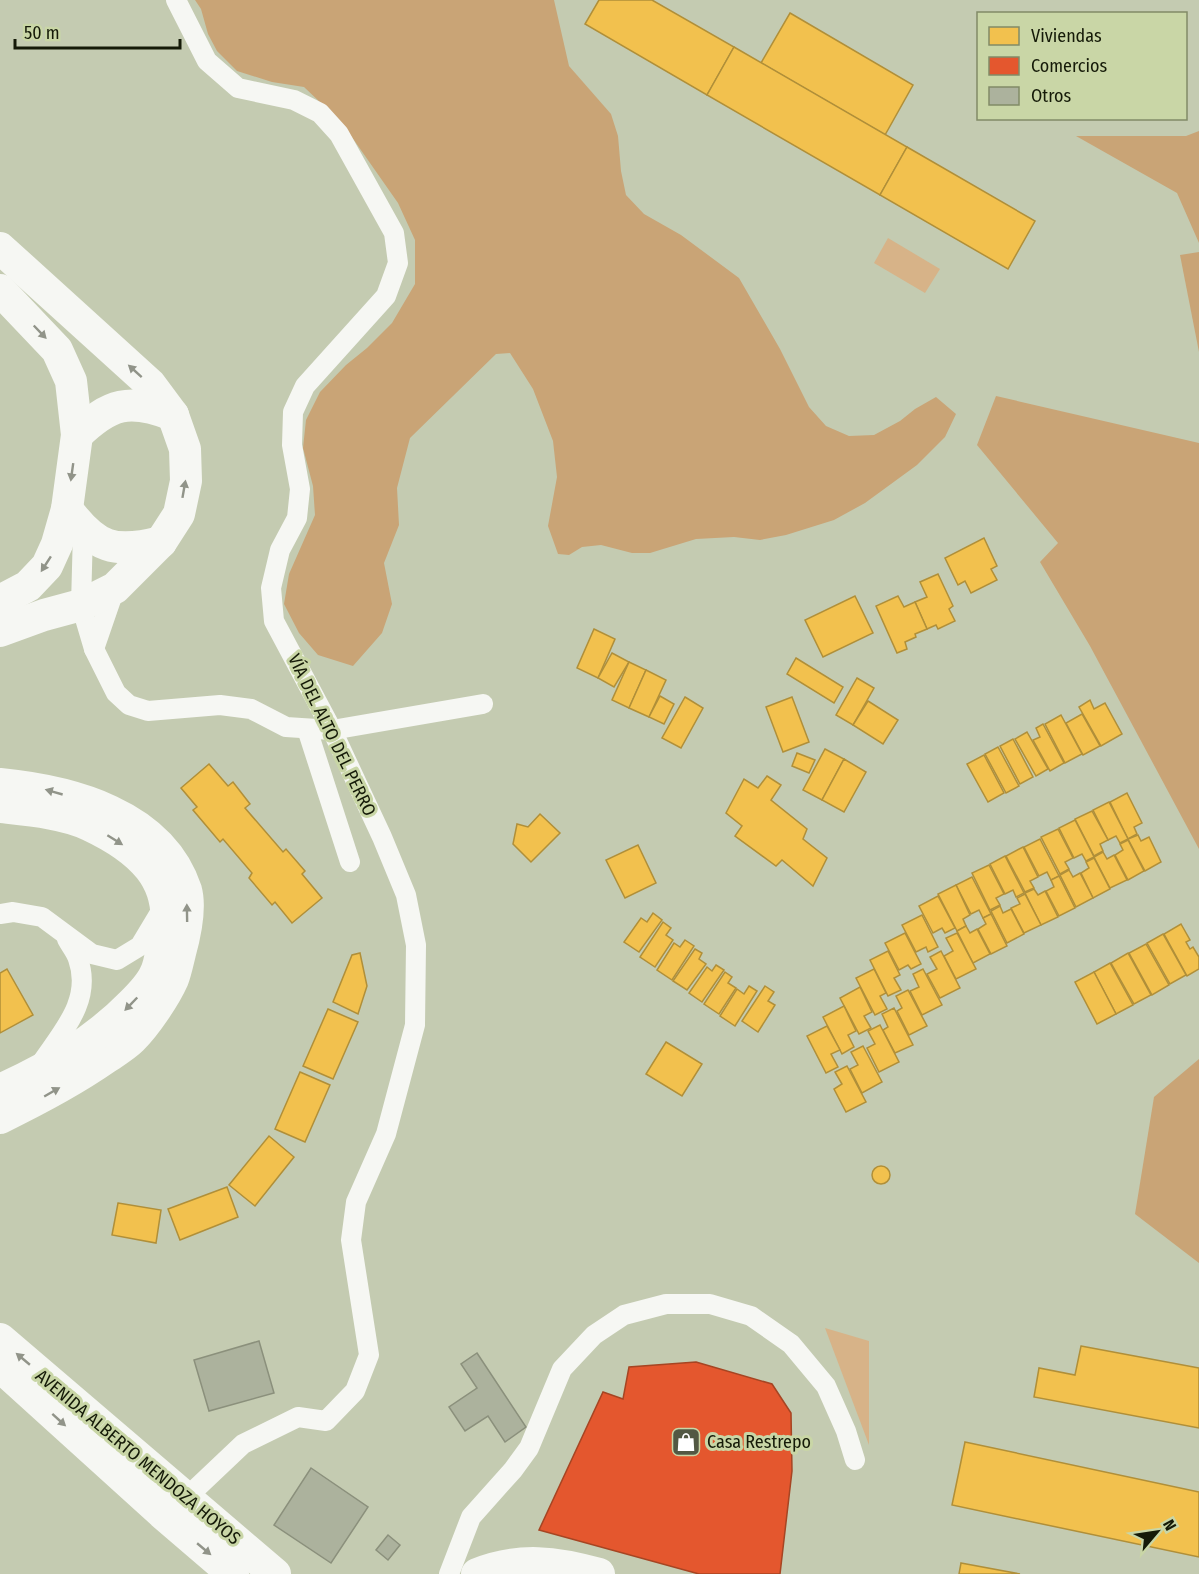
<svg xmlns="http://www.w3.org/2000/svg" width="1199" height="1574" font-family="'Fira Sans Condensed',sans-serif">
	<rect width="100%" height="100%" fill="#c4cbb1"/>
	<g fill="#d7b388">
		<polygon points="888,238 940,269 925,293 874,263"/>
		<polygon points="825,1328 869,1341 869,1445"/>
	</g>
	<g fill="#c9a476">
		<polygon points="195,0 554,0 569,66 611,114 618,136 621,171 626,195 644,214 681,235 739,278 780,349 809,407 826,426 849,436 874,435 900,421 915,409 936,397 956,414 945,437 917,465 865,503 834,520 786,535 760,540 734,537 696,539 650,553 632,553 601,545 582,547 569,555 558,554 548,526 557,477 553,441 533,389 510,353 496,354 410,438 397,488 399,525 384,563 392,604 382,633 353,666 318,655 299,633 284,604 289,574 315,515 313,486 303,448 306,420 320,392 346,365 367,348 392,323 415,284 415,240 398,203 342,123 304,87 272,82 237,71 217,51 208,34 201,9"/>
		<polygon points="1199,131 1199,243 1177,193 1076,136 1186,136"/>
		<polygon points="1199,252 1199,352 1180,255"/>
		<polygon points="996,396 1199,443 1199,849 1090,646 1040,562 1058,543 977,445"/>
		<polygon points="1199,1059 1199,1263 1135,1214 1154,1097"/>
	</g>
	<g fill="#f2c14e" stroke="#b08f39" stroke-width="1.5">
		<polygon points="599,0 652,0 734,47 707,95 585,24"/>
		<polygon points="790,13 913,85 885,135 761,63"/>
		<polygon points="734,47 907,147 880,195 707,95"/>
		<polygon points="907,147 1035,221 1008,269 880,195"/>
		<polygon points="984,538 997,566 991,569 997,580 971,593 965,581 958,585 945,558"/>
		<polygon points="938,574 953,606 949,609 955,621 938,629 936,625 927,629 915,602 927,597 920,582"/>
		<polygon points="855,596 873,633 823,657 805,620"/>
		<polygon points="898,596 904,607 915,602 927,629 915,634 916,637 905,642 907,649 897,653 876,606"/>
		<polygon points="594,629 615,639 598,678 577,668"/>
		<polygon points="612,653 629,662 614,687 598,678"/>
		<polygon points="796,658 843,687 834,703 787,674"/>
		<polygon points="629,662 646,670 629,708 612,700"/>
		<polygon points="646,670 666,680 649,717 629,708"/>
		<polygon points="857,678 874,688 853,725 836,715"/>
		<polygon points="660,696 674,704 664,724 649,717"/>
		<polygon points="685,697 703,708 681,748 662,738"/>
		<polygon points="792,697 809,742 783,752 766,707"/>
		<polygon points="1090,700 1094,709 1105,703 1122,734 1101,746 1079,707"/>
		<polygon points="868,701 898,720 883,744 853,725"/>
		<polygon points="1082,714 1100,746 1083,755 1066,723"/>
		<polygon points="1061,715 1082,754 1065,763 1045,724"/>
		<polygon points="1043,724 1064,763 1050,771 1033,740 1040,737 1036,728"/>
		<polygon points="1027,732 1048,769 1036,776 1015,739"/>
		<polygon points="1013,739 1033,777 1020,784 1000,746"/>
		<polygon points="998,747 1019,786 1006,793 985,754"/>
		<polygon points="825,749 844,759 822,800 803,790"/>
		<polygon points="797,753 815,760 809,773 792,766"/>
		<polygon points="984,755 1004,793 988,802 967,764"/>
		<polygon points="844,759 866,772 844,812 822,800"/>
		<polygon points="209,764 228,786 233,782 250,804 245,808 283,852 286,849 305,871 302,874 322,898 292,923 275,902 272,905 249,878 252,873 223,839 220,842 193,810 197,807 181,788"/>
		<polygon points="767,776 781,785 771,800 807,829 803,839 827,858 813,886 782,860 776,866 735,836 742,826 726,813 744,779 758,788"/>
		<polygon points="1127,793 1142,823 1134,827 1137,834 1128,839 1110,802"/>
		<polygon points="1109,802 1128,839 1120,843 1116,836 1108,840 1093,810"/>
		<polygon points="1092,811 1108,840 1100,844 1103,851 1094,856 1075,819"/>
		<polygon points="540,814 560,833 531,862 513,844 517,824 528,827"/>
		<polygon points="1075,820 1094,857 1086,861 1082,854 1074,858 1059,828"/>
		<polygon points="1058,829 1073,858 1065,862 1069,869 1060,874 1041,837"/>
		<polygon points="1138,835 1141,841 1149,837 1161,862 1145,871 1128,839"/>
		<polygon points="1040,839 1059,876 1051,880 1047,872 1039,876 1024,847"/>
		<polygon points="1128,840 1144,871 1128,880 1115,855 1123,850 1120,844"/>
		<polygon points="638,845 656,883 625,898 606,860"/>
		<polygon points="1023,847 1038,877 1030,881 1034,888 1025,892 1006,856"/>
		<polygon points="1103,852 1107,859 1114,855 1127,880 1110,888 1094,857"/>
		<polygon points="1005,856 1024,893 1016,897 1013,890 1005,894 990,864"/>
		<polygon points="1094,858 1110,889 1093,898 1081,873 1089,868 1086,862"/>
		<polygon points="989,865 1004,894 996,898 1000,905 990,910 972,873"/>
		<polygon points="1069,870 1073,877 1080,873 1093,898 1076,907 1060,875"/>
		<polygon points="1059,876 1075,908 1059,916 1046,891 1054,887 1051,880"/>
		<polygon points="972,877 991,914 983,918 979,910 971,914 956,885"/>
		<polygon points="956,885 970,915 963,919 966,926 957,931 938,894"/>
		<polygon points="1034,889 1038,895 1045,891 1058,917 1041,925 1025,893"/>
		<polygon points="1025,894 1041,925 1024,933 1011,908 1020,904 1017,898"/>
		<polygon points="938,896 955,928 945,933 942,928 933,933 919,906"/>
		<polygon points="1000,906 1003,913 1011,909 1024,934 1007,943 991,911"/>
		<polygon points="653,913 662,920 639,952 624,942 641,918 647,922"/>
		<polygon points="991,914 1007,946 991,954 978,929 986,924 983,918"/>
		<polygon points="922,915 938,947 928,952 926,947 916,952 902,925"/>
		<polygon points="663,922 671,928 666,935 673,940 655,967 640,957"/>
		<polygon points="1181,924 1190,940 1186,942 1190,949 1193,947 1199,957 1199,969 1187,976 1164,934"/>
		<polygon points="966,926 970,933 977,929 990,954 973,963 957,931"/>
		<polygon points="905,933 921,964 911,969 908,965 899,970 885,943"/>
		<polygon points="957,933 976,969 956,979 944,956 953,951 946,938"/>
		<polygon points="1163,934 1186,975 1170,984 1147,943"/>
		<polygon points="685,940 694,946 672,980 657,970 674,943 680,947"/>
		<polygon points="1146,944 1169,985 1152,995 1129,953"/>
		<polygon points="695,949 702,953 699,959 706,964 687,990 673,981"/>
		<polygon points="888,951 900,975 894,978 901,990 888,996 870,960"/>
		<polygon points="941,951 960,988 940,998 927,974 937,969 930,957"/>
		<polygon points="360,953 367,986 358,1014 333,1002 352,955"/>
		<polygon points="1128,953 1151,995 1134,1004 1111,963"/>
		<polygon points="1110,963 1133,1005 1116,1014 1094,972"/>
		<polygon points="716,965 724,970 702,1002 689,993 707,967 712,971"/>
		<polygon points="7,969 33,1015 0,1033 0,973"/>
		<polygon points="874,969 886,993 880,996 887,1009 875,1015 856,978"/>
		<polygon points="923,969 942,1005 922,1015 910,991 919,987 913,974"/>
		<polygon points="725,972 732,977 728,983 736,988 719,1014 704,1004"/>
		<polygon points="1094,972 1116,1014 1097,1024 1075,982"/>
		<polygon points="749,986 757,991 735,1026 720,1016 737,989 744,994"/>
		<polygon points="765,986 774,992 768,1001 775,1005 758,1032 742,1021"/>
		<polygon points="860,987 872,1012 864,1016 871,1028 859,1034 840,998"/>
		<polygon points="908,990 927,1026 909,1035 897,1011 902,1008 896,996"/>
		<polygon points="844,1006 856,1031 848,1035 854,1047 842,1054 823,1017"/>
		<polygon points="894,1008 913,1045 895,1053 883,1030 888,1027 882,1014"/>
		<polygon points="328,1009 358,1022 333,1079 303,1066"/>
		<polygon points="880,1025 899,1062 879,1072 867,1048 875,1044 868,1031"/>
		<polygon points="827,1026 840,1050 831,1054 838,1067 826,1073 807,1036"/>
		<polygon points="666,1042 702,1064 682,1096 646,1074"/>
		<polygon points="863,1046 882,1082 862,1093 850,1069 858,1065 851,1052"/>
		<polygon points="847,1066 866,1102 846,1112 834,1089 842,1084 835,1072"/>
		<polygon points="300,1072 330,1085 305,1142 275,1129"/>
		<polygon points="269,1136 294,1157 255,1206 229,1185"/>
		<circle cx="881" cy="1175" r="9"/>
		<polygon points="227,1187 238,1217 180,1240 168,1209"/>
		<polygon points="118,1203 161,1210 156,1243 112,1235"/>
		<polygon points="1081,1346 1199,1368 1199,1428 1034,1397 1039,1368 1075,1375"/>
		<polygon points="965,1442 1199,1492 1199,1557 952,1505"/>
		<polygon points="961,1563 1020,1574 959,1574"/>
	</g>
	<polygon fill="#e4572e" stroke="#a64523" stroke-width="1.5" points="696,1362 772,1384 791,1413 792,1471 780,1574 699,1574 539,1530 603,1392 623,1399 629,1367"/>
	<g fill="#acb29d" stroke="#8b907c" stroke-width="1.5">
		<polygon points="259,1341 274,1393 209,1411 194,1360"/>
		<polygon points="477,1353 526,1427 505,1442 488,1416 465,1431 449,1407 477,1388 461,1364"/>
		<polygon points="311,1468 368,1507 331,1563 274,1525"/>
		<polygon points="388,1535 400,1545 388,1560 376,1550"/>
	</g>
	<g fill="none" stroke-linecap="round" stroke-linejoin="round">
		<g stroke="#f6f7f3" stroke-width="20">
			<polyline points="176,0 207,61 238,88 294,100 320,113 339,134 394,233 398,263 386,296 305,386 293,412 292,445 300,489 297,518 280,550 271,588 274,621 332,730 382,837 406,895 416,945 415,1025 386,1134 356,1202 351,1240 369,1355 355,1391 326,1421 298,1417 243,1444 186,1498"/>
			<polyline points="83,531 81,605 94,649 116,693 129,705 148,711 220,705 251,709 286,727 332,730 483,704"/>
			<polyline points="94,649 115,588"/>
			<polyline points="307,729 350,862"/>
			<polyline points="0,914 13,912 42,917 92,954 117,960 140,946 161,911"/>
			<path d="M40,1065C61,1033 93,1001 78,959C76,952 70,945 67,939"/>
			<polyline points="449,1574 471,1517 513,1470 529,1448 562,1369 594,1335 624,1315 666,1304 710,1304 751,1316 791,1344 826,1386 846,1431 855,1460"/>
		</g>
		<g stroke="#f6f7f3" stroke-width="32">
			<polyline points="0,248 150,384 173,415 185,449 186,481 179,514 161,542 115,588 81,605 44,615 0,631"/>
			<polyline points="0,290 57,350 71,381 77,435 67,509 57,544 47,566 28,586 0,601"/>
			<path d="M77,435C110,403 129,398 173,415"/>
			<path d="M67,509C96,548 114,554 161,542"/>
			<path d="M0,784C71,791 161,814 186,890C191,908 185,935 180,953C178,961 176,971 173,979C165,997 146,1025 132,1039C125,1046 115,1052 106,1058C73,1081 37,1100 0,1118"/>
			<path d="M0,807C27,810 64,813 89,825C138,848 177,880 164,939C161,950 160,965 155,974C150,985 141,994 132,1003C94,1042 50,1067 0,1090"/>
			<polyline points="0,1339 275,1574"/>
			<polyline points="1,1367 162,1513 233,1574"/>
			<path d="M477,1574C519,1557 557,1562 599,1574"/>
		</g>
	</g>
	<defs><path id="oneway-solid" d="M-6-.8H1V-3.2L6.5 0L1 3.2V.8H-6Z" transform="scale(1.5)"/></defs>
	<g fill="#919489">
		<use href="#oneway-solid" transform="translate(40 332) rotate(46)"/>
		<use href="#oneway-solid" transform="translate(135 371) rotate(-138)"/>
		<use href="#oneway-solid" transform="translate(72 472) rotate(98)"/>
		<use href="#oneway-solid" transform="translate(184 489) rotate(-80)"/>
		<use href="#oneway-solid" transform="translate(46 564) rotate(123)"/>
		<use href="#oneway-solid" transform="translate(54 792) rotate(-164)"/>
		<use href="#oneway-solid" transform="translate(115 840) rotate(32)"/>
		<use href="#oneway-solid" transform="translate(187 913) rotate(-91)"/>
		<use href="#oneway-solid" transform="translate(131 1004) rotate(134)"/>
		<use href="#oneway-solid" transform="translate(52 1092) rotate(-30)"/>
		<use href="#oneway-solid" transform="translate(23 1359) rotate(-140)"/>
		<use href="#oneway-solid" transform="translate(59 1420) rotate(42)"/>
		<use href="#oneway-solid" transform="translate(204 1549) rotate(40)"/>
	</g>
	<defs>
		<g id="shop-square" transform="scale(1.5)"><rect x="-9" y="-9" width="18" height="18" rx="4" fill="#525843" stroke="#c9d6a6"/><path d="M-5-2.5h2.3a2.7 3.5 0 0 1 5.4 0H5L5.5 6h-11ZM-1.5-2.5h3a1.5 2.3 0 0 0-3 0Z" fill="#fff"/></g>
	</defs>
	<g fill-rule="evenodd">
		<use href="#shop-square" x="686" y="1442"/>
	</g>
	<g text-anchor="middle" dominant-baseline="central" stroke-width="6" stroke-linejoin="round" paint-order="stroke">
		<g font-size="18" fill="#151a08" stroke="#c9d6a6">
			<text transform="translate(332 735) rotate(64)">VÍA DEL ALTO DEL PERRO</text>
			<text transform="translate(138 1457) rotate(40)">AVENIDA ALBERTO MENDOZA HOYOS</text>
		</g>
		<g font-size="18" fill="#151a08" stroke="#c9d6a6" text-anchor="start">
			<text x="707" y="1442">Casa Restrepo</text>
		</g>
	</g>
	<rect x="977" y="12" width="210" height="108" fill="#c9d6a6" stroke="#818b67" stroke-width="1.5"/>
	<rect x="989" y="27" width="30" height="18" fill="#f2c14e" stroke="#818b67" stroke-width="1.5"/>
	<text x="1031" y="42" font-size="18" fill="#151a08">Viviendas</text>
	<rect x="989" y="57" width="30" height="18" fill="#e4572e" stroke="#818b67" stroke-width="1.5"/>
	<text x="1031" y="72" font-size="18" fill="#151a08">Comercios</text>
	<rect x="989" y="87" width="30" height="18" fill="#acb29d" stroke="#818b67" stroke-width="1.5"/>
	<text x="1031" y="102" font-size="18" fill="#151a08">Otros</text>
	<g transform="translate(1157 1532) rotate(61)" stroke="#c9d6a6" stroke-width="4.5" paint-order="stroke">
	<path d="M0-4.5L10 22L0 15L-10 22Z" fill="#151a08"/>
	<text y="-9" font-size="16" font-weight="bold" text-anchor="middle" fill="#151a08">N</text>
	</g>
	<path d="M15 39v9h165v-9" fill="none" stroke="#151a08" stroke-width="3"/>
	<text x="24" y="39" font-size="18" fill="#151a08" stroke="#c9d6a6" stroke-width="4.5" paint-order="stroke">50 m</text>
</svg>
